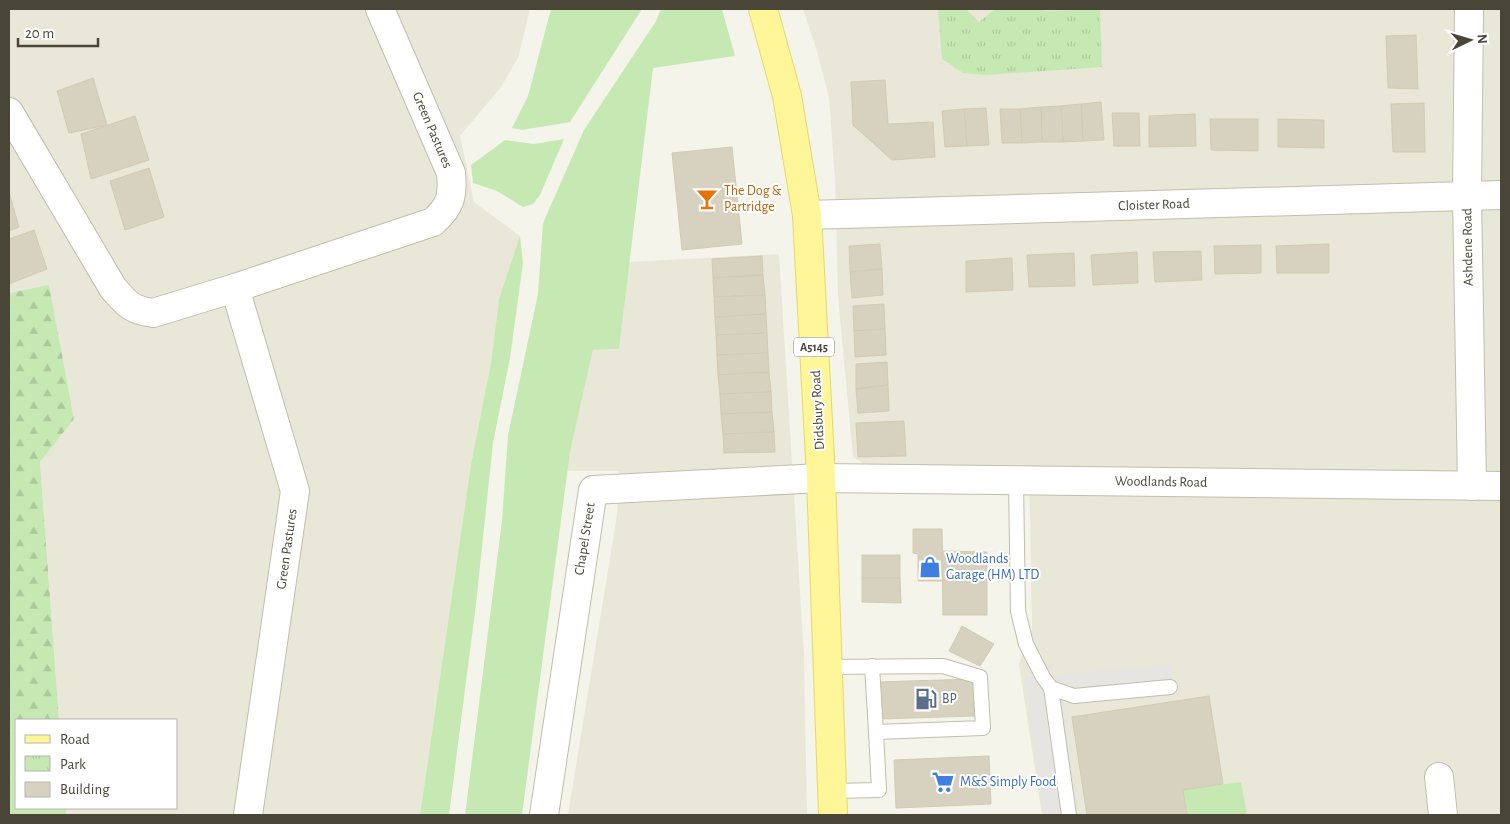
<svg xmlns="http://www.w3.org/2000/svg" width="1510" height="824" font-family="'Alegreya Sans',sans-serif">
	<defs>
		<pattern id="forest-firs" width="22" height="20" patternUnits="userSpaceOnUse" patternTransform="scale(1.25)"><rect width="22" height="20" fill="#c6e9b3"/><path d="M5 1l3.5 6h-7zM16 11l3.5 6h-7z" fill="#acc99b"/></pattern>
		<pattern id="park-tufts" width="24" height="20" patternUnits="userSpaceOnUse" patternTransform="scale(1.25)"><rect width="24" height="20" fill="#c6e9b3"/><path d="M3 7l-1-3M5 7V3M7 7l1-3M15 17l-1-3M17 17v-4M19 17l1-3" fill="none" stroke="#acc99b"/></pattern>
	</defs>
	<rect width="100%" height="100%" fill="#f5f4ea"/>
	<g fill="#e9e7d8">
		<polygon points="9,9 530,9 518,58 501,87 460,136 474,202 520,236 499,299 491,363 471,464 420,815 66,815 66,808 176,808 176,720 59,720 40,462 74,419 49,286 9,293"/>
		<polygon points="803,9 1501,9 1501,815 1042,815 1019,664 1032,629 1029,466 867,466 853,457 838,296 835,181 829,97 816,48"/>
		<polygon points="779,254 804,656 807,815 568,815 617,515 619,471 567,471 570,452 593,350 619,349 629,262"/>
	</g>
	<g fill="#c6e9b3">
		<polygon points="551,9 642,9 570,122 522,130 512,128 528,96"/>
		<polygon points="661,9 722,9 735,56 653,68 619,349 593,350 570,452 522,815 465,815 502,521 508,435 538,294 543,223 584,130 656,21"/>
		<polygon points="564,139 540,195 533,204 523,207 497,191 473,183 471,165 505,140 534,144"/>
		<polygon points="520,236 523,263 510,358 493,443 476,604 449,815 420,815 471,464 491,363 499,299"/>
		<polygon points="1241,782 1247,815 1187,815 1183,790"/>
	</g>
	<polygon fill="url(#forest-firs)" points="49,285 74,419 40,462 59,720 16,720 16,808 66,808 66,815 9,815 9,293"/>
	<polygon fill="url(#park-tufts)" points="938,9 966,9 979,22 995,9 1043,9 1044,11 1100,9 1102,67 985,75 963,73 942,59"/>
	<polygon fill="#e6e5e1" points="1170,664 1174,693 1077,704 1062,700 1078,815 1044,815 1024,678"/>
	<g fill="#d7d2bf" stroke="#d1cbb2">
		<polygon points="1416,35 1418,89 1388,88 1386,36"/>
		<polygon points="93,78 107,125 69,133 57,91"/>
		<polygon points="885,80 888,124 933,122 935,157 892,160 853,125 851,82"/>
		<polygon points="1101,102 1104,140 1083,141 1081,104"/>
		<polygon points="1424,103 1425,152 1393,152 1391,104"/>
		<polygon points="1081,104 1083,141 1063,142 1061,106"/>
		<polygon points="1061,106 1063,142 1042,142 1041,107"/>
		<polygon points="1041,107 1042,142 1022,143 1020,109"/>
		<polygon points="986,108 989,145 967,146 964,109"/>
		<polygon points="964,109 967,146 945,147 942,111"/>
		<polygon points="1000,109 1020,109 1022,143 1002,143"/>
		<polygon points="1112,113 1139,113 1140,146 1114,146"/>
		<polygon points="1195,114 1196,146 1149,147 1149,116"/>
		<polygon points="135,116 149,160 91,179 81,134"/>
		<polygon points="1210,119 1258,119 1258,151 1211,150"/>
		<polygon points="1278,119 1324,120 1324,148 1278,147"/>
		<polygon points="732,147 742,244 682,250 672,153"/>
		<polygon points="149,168 164,217 125,230 110,181"/>
		<polygon points="9,192 19,227 9,231"/>
		<polygon points="34,230 47,269 9,284 9,239"/>
		<polygon points="880,244 882,269 850,272 849,246"/>
		<polygon points="1329,244 1329,273 1277,273 1276,246"/>
		<polygon points="1261,245 1261,273 1215,274 1214,246"/>
		<polygon points="1201,251 1202,280 1155,282 1153,252"/>
		<polygon points="1137,252 1138,283 1093,285 1091,255"/>
		<polygon points="1074,253 1075,286 1029,287 1027,255"/>
		<polygon points="762,256 763,275 713,278 712,259"/>
		<polygon points="1012,258 1013,290 966,292 966,261"/>
		<polygon points="882,269 883,295 852,298 850,272"/>
		<polygon points="763,275 765,295 714,297 713,278"/>
		<polygon points="765,295 766,314 715,317 714,297"/>
		<polygon points="884,304 885,329 854,331 853,306"/>
		<polygon points="766,314 767,333 716,335 715,317"/>
		<polygon points="885,329 886,355 855,357 854,331"/>
		<polygon points="767,333 768,353 717,355 716,335"/>
		<polygon points="768,353 769,372 718,375 717,355"/>
		<polygon points="887,362 888,385 856,389 856,364"/>
		<polygon points="769,372 771,392 720,394 718,375"/>
		<polygon points="888,385 889,411 858,413 856,389"/>
		<polygon points="771,392 772,412 721,414 720,394"/>
		<polygon points="772,412 774,432 723,434 721,414"/>
		<polygon points="904,421 906,456 858,457 856,423"/>
		<polygon points="774,432 775,452 724,453 723,434"/>
		<polygon points="913,529 942,529 943,581 918,581 918,554 913,553"/>
		<polygon points="942,551 987,552 987,615 943,615"/>
		<rect x="862" y="555" width="38" height="23"/>
		<polygon points="862,578 900,578 901,603 862,602"/>
		<polygon points="962,626 994,644 980,666 949,651"/>
		<polygon points="973,679 974,716 879,719 878,682"/>
		<polygon points="1209,696 1223,784 1183,790 1187,815 1087,815 1072,717"/>
		<polygon points="989,756 991,804 896,808 894,760"/>
	</g>
	<g fill="none" stroke-linecap="round" stroke-linejoin="round">
		<g stroke="#c1beac" stroke-width="16">
			<g id="lane">
				<polyline points="1016,480 1018,611 1026,644 1043,677 1051,688 1069,815"/>
				<polyline points="872,666 876,732"/>
				<polyline points="828,667 943,666 980,677 983,728 876,732 879,790 832,791"/>
				<polyline points="1051,688 1074,696 1170,687"/>
			</g>
		</g>
		<g stroke="#c1beac" stroke-width="30">
			<g id="street">
				<polyline points="1469,9 1467,195 1472,486"/>
				<path d="M9,112L113,288C127,304 131,310 153,313L235,288L433,222C451,206 453,196 451,173L380,9"/>
				<polyline points="807,215 1501,195"/>
				<polyline points="235,288 295,491 248,815"/>
				<polyline points="1439,777 1443,815"/>
				<polyline points="544,815 593,490 821,478 1501,486"/>
			</g>
		</g>
		<g stroke="#e5d868" stroke-width="30">
			<polyline id="primary" points="763,9 787,96 807,215 821,478 833,815"/>
		</g>
		<use href="#lane" stroke="#fff" stroke-width="14"/>
		<use href="#street" stroke="#fff" stroke-width="28"/>
		<use href="#primary" stroke="#fef699" stroke-width="28"/>
	</g>
	<defs>
		<g id="bar-bare" transform="scale(1.725)"><path d="M-6-5H6L.8 .8V4.5H3.5V6h-7V4.5H-.8V.8Z" fill="#e8710a" stroke="#fff" stroke-width="2.5" paint-order="stroke"/></g>
		<g id="shop-bare" transform="scale(1.725)"><path d="M-5-2.5h2.3a2.7 3.5 0 0 1 5.4 0H5L5.5 6h-11ZM-1.5-2.5h3a1.5 2.3 0 0 0-3 0Z" fill="#3f7fe0" stroke="#fff" stroke-width="2.5" paint-order="stroke"/></g>
		<g id="fuel-bare" transform="scale(1.725)"><path d="M-5.5-6h7V0h2V4h1.3V-2.5L3-4.5l.8-.8L6-3V5H2.5V1h-1V6h-7ZM-4.2-4.7v3.2H.2V-4.7Z" fill="#5c6f8a" stroke="#fff" stroke-width="2.5" paint-order="stroke"/></g>
		<g id="supermarket-bare" transform="scale(1.725)"><path d="M-6-5.5h2.5l.6 2H6L4.5 2H-2.5L-4.4-4H-6ZM-1.5 3.2a1.3 1.3 0 1 0 .1 0ZM3 3.2a1.3 1.3 0 1 0 .1 0Z" fill="#3f7fe0" stroke="#fff" stroke-width="2.5" paint-order="stroke"/></g>
	</defs>
	<g fill-rule="evenodd">
		<use href="#bar-bare" x="707" y="199"/>
		<use href="#shop-bare" x="930" y="567"/>
		<use href="#fuel-bare" x="926" y="699"/>
		<use href="#supermarket-bare" x="943" y="782"/>
	</g>
	<g text-anchor="middle" dominant-baseline="central" stroke-width="4" stroke-linejoin="round" paint-order="stroke">
		<rect fill="#fff" stroke="#807e74" stroke-width="1" x="794" y="337.5" width="40" height="19" rx="4"/>
		<g font-size="12" font-weight="bold" fill="#494638">
			<text x="814" y="347">A5145</text>
		</g>
		<g font-size="14" fill="#494638" stroke="#fff">
			<text transform="translate(432 130) rotate(67)">Green Pastures</text>
			<text transform="translate(1154 205) rotate(-2)">Cloister Road</text>
			<text transform="translate(1468 247) rotate(-91)">Ashdene Road</text>
			<text transform="translate(818 410) rotate(-93)">Didsbury Road</text>
			<text transform="translate(1161 482) rotate(1)">Woodlands Road</text>
			<text transform="translate(585 539) rotate(-81)">Chapel Street</text>
			<text transform="translate(287 549) rotate(-82)">Green Pastures</text>
		</g>
		<g font-size="14" fill="#c56008" stroke="#fff" text-anchor="start">
			<text x="724" y="191">The Dog &amp;<tspan x="724" dy="16">Partridge</tspan></text>
		</g>
		<g font-size="14" fill="#366cbe" stroke="#fff" text-anchor="start">
			<text x="946" y="559">Woodlands<tspan x="946" dy="16">Garage (HM) LTD</tspan></text>
			<text x="960" y="782">M&amp;S Simply Food</text>
		</g>
		<g font-size="14" fill="#4e5e75" stroke="#fff" text-anchor="start">
			<text x="942" y="699">BP</text>
		</g>
	</g>
	<rect width="1510" height="824" fill="none" stroke="#494638" stroke-width="20"/>
	<rect x="15" y="719" width="162" height="90" fill="#ffffff" stroke="#b6b5af"/>
	<rect x="25" y="735" width="25" height="8" fill="#fef699" stroke="#b6b5af"/>
	<text x="60" y="744" font-size="15" fill="#494638">Road</text>
	<rect x="25" y="756" width="25" height="15" fill="url(#park-tufts)" stroke="#b6b5af"/>
	<text x="60" y="769" font-size="15" fill="#494638">Park</text>
	<rect x="25" y="782" width="25" height="15" fill="#d7d2bf" stroke="#b6b5af"/>
	<text x="60" y="794" font-size="15" fill="#494638">Building</text>
	<g transform="translate(1470 40) rotate(85)" stroke="#ffffff" stroke-width="4" paint-order="stroke">
	<path d="M0-4L9 19L0 12L-9 19Z" fill="#494638"/>
	<text y="-8" font-size="14" font-weight="bold" text-anchor="middle" fill="#494638">N</text>
	</g>
	<path d="M18 38v8h80v-8" fill="none" stroke="#494638" stroke-width="2.5"/>
	<text x="25" y="38" font-size="15" fill="#494638" stroke="#ffffff" stroke-width="4" paint-order="stroke">20 m</text>
</svg>
